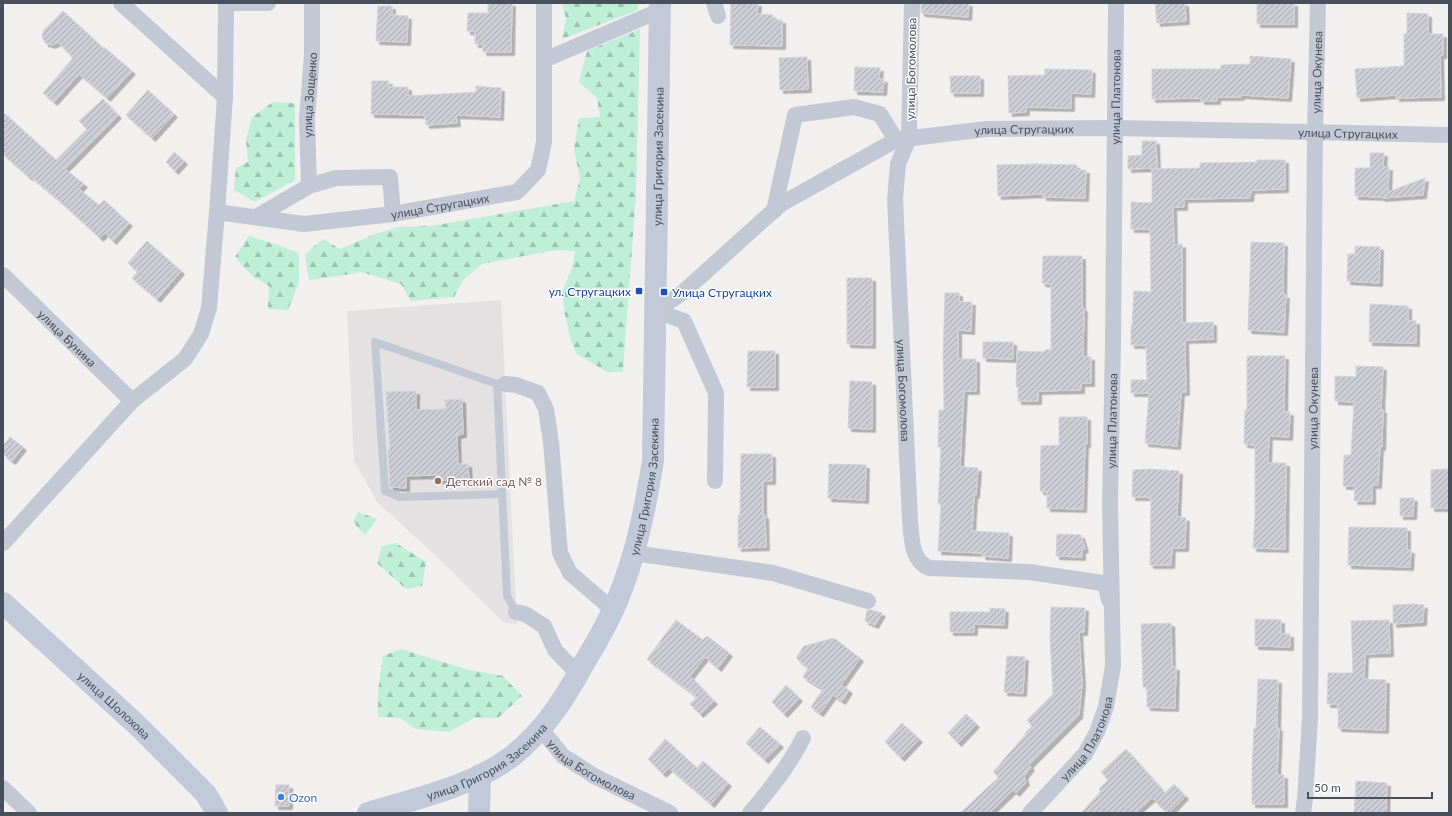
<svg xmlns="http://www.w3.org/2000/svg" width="1452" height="816" font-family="Lato,sans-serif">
	<defs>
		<pattern id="forest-firs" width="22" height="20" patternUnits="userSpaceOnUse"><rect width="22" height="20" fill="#bfeed9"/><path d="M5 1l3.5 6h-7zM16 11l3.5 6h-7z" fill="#9dc3b3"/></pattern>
		<pattern id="building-hatch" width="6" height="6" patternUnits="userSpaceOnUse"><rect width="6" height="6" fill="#cccdd5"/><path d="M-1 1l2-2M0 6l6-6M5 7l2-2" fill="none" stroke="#a8a9b0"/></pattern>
		<filter id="shadow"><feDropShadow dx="3.5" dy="3.5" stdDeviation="0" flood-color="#0004"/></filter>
	</defs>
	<rect width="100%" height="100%" fill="#f2f0ef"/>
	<polygon fill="#e3e1e1" points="501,300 517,624 503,622 435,555 377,502 354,461 347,311"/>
	<g fill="url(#forest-firs)">
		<polygon points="562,3 638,3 638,10 562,39 566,19"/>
		<polygon points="640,29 636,194 623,372 607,372 577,354 571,341 565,315 562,292 572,268 575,251 556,250 482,264 463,280 454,297 411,301 401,284 361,272 327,278 309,280 305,254 323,239 340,249 375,234 398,227 431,226 574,201 580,179 574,149 579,118 600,117 597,98 579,82 587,51"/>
		<polygon points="273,102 295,103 295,180 255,202 234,190 236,168 248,162 246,140 252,117"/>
		<polygon points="249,236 275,244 299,253 299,282 288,310 268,309 269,286 252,276 235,257"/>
		<polygon points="358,512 377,519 365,535 353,522"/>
		<polygon points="396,543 426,562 422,586 406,589 377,563 382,546"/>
		<polygon points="401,649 469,670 503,676 522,696 498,718 474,718 449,732 415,729 400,718 378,717 378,692 383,656"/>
	</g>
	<g fill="url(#building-hatch)" stroke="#d3d4db" filter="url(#shadow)">
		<polygon points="488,3 512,3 511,52 483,52 483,44 475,44 475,31 467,31 468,13 488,13"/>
		<polygon points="731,3 758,3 757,14 773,15 773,20 782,20 782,46 730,45"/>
		<polygon points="921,3 969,3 968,17 921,13"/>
		<polygon points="1155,3 1185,3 1186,21 1157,23"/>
		<rect x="1257" y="3" width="37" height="21"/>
		<polygon points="378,6 392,6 392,15 408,16 407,42 376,41"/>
		<polygon points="63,11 103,48 104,47 132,71 107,98 79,74 54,102 43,93 73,58 58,42 52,45 45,43 42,36 44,30"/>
		<polygon points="1407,13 1428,14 1428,34 1443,34 1443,55 1440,55 1441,97 1396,98 1396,95 1357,98 1355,69 1404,66 1404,34 1407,34"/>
		<polygon points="1250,56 1291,59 1288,98 1241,95 1241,97 1217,97 1217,101 1201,101 1201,98 1152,99 1152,69 1221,69 1221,65 1250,64"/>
		<polygon points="807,57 808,89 780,90 779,58"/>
		<polygon points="855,67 880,68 879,79 884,79 883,92 854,91"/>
		<polygon points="1045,69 1092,70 1091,94 1071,93 1071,108 1026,107 1026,112 1009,113 1008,76 1045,75"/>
		<polygon points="950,76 980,76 980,93 951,93"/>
		<polygon points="372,81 389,81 388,87 408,87 408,96 476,92 476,86 501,88 500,117 456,115 457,123 426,125 425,115 371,114"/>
		<polygon points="148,90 174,114 152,138 126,115"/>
		<polygon points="103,99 118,115 65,169 84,184 79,189 99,205 104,200 129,223 113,241 105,233 100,238 61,202 30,176 29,177 3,154 3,112 56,160 87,129 79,121"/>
		<polygon points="1142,141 1156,141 1157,168 1128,169 1128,156 1142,155"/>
		<polygon points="174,152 184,161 175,171 166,162"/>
		<polygon points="1370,153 1384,153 1383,167 1389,167 1388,192 1425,178 1423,195 1382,198 1381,197 1355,196 1355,168 1370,168"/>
		<polygon points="1257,160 1285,160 1285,189 1251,190 1250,198 1184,199 1184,207 1173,207 1174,245 1182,244 1182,323 1213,322 1213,339 1185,340 1186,392 1181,392 1177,446 1145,443 1149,393 1131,393 1131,380 1147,380 1146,345 1131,345 1131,326 1132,326 1134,291 1151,292 1150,229 1131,229 1131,202 1152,203 1152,169 1200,168 1200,163 1257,162"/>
		<polygon points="1037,164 1077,165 1076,170 1086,170 1085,198 1043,197 1043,194 998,196 997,165"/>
		<polygon points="147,241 181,271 157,299 132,278 138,271 128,263"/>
		<polygon points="1251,242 1284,243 1283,295 1286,295 1284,332 1248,330"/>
		<polygon points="1355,246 1380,247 1379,283 1347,281 1348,254 1355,254"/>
		<polygon points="1043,256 1082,256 1082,308 1084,308 1083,357 1091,357 1091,383 1081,383 1081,390 1038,391 1038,401 1018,401 1018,387 1016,387 1017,351 1045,352 1045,350 1051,349 1051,284 1042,283"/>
		<polygon points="847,278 872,278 872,345 847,344"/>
		<polygon points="945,293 959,293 959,302 972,302 971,331 958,330 958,359 976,359 976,391 964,391 960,467 978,468 976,495 974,495 972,531 1009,533 1008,558 982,556 983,553 938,551 941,504 938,504 941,447 938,447 939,410 944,410 943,354"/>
		<polygon points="1370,304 1408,306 1408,321 1416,321 1416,343 1369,342"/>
		<polygon points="983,342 1013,342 1013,359 983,358"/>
		<polygon points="748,351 775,351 775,387 747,387"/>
		<polygon points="1247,356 1285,356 1284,412 1290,412 1289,437 1269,436 1268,463 1286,463 1285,549 1253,548 1255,516 1255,445 1244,444 1245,410 1247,410"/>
		<polygon points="1356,366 1383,367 1381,410 1383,410 1382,447 1380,447 1378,485 1372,485 1372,501 1354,501 1355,486 1343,486 1344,455 1351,455 1354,402 1335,401 1335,376 1356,377"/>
		<polygon points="850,381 872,382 872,429 848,428"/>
		<polygon points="416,391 416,410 446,409 445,400 462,399 463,434 457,435 458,464 468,464 469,480 437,480 437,475 406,476 406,488 390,487 388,450 390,450 386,392"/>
		<polygon points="1059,417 1087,417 1087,444 1085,444 1083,509 1047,508 1047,492 1040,491 1041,446 1059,445"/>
		<polygon points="10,437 23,447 12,461 3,454 3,446"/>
		<polygon points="741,454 772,454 772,481 763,481 763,515 765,515 766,547 738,548 738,515 740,515"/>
		<polygon points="829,464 866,465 865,500 828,498"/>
		<polygon points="1149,469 1179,471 1177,517 1186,518 1185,548 1172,548 1171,565 1150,565 1151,499 1148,498 1148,497 1132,497 1133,470"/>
		<polygon points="1449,469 1449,508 1431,508 1431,470"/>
		<polygon points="1400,498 1414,498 1413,516 1400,516"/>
		<polygon points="1349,527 1407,528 1407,550 1411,550 1410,567 1348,565"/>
		<polygon points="1057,534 1081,535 1085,549 1082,550 1082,557 1056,556"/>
		<polygon points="1413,604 1424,605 1423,622 1393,624 1393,605"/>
		<polygon points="1051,607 1085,608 1084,632 1079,632 1082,684 1079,715 1029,765 1031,767 1024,776 1026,782 1016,793 1013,790 989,813 960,813 999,777 993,772 1026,734 1025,733 1032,726 1027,720 1053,694 1050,637"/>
		<polygon points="990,608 1005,609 1004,625 974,624 974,632 950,632 950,612 990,612"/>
		<polygon points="867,610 872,610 882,613 875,625 865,621"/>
		<polygon points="1255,619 1281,620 1281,634 1290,634 1290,647 1255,646"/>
		<polygon points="676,620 703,640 707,636 729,653 718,668 705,657 690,676 714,701 700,714 690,704 697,697 647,659"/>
		<polygon points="1389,620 1390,653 1365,654 1364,679 1386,680 1385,730 1338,728 1338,704 1327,704 1328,673 1353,673 1351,621"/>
		<polygon points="1171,623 1172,667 1176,667 1175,708 1147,707 1147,687 1143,687 1141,624"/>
		<polygon points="834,638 860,658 841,685 849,690 842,701 833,695 820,713 811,707 823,689 803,677 808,668 796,658 804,646"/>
		<polygon points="1007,656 1025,657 1023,693 1004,692"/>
		<polygon points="1258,679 1278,680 1277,728 1279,728 1277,775 1284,775 1284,804 1252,804 1252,769 1254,728 1256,728"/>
		<polygon points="786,685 799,698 784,714 772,702"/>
		<polygon points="966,714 976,724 958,743 948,733"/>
		<polygon points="902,723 919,739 901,758 885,742"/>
		<polygon points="760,727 780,744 765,760 746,743"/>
		<polygon points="665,739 697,768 703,761 728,783 711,804 669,768 663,774 648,759"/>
		<polygon points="1126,749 1165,793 1174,784 1185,796 1169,813 1167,813 1152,798 1135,813 1081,813 1101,791 1099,789 1108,780 1101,772"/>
		<polygon points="1356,781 1387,783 1386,813 1354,813"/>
		<polygon points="276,785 289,785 289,806 275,806"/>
	</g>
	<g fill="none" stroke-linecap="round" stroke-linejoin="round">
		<polyline stroke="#c3c9d4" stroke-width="8" points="502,494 400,497 385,491 375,342 497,384 507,596 516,612"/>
		<g stroke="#c3c9d4" stroke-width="16">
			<polyline points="121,3 225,97"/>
			<polyline points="226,3 268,3"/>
			<polyline points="714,3 718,16"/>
			<path id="s1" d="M912,3L909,138L898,164L895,199L910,520C912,537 910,559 929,568L1029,572L1103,583L1106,588L1109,600"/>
			<polyline points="544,60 659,11"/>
			<path id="s2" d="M309,186L307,118L312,55V3"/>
			<polyline points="774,211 795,115 854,107 880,114 896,140"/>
			<path id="s3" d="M217,212L304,224L393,214L517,192L538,170L544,142V3"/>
			<polyline points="256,217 309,186 336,178 390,177 393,214"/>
			<path id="s4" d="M3,275L132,401"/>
			<path id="s5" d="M656,311L682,293L781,204L896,140L986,129L1115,128L1449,135"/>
			<polyline points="656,311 684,321 716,393 715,481"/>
			<polyline points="505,384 516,385 538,393 546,409 551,442 560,553 570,573 613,610"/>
			<polyline points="3,543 132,401 185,359 201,334 209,308 217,212 225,97 226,3"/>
			<polyline points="634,553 773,573 868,601"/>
			<polyline points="516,612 525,614 544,626 555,650 578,674"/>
			<path id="s6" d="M541,729L563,756L596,777L670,813"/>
			<polyline points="3,788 29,813"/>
			<path d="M750,813C770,789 789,766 803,738"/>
			<path id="s7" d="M1030,813L1085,754L1097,732L1106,707L1113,666L1110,504L1113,343L1116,3"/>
			<path id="s8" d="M1303,813L1305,799L1310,718L1315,133L1318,3"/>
		</g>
		<g stroke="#c2c9d8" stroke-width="22">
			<path id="s9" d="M3,603L136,724L206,794L217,813"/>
			<path id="s10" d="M368,813C414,799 471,787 511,757C543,732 564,700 583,665C595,645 608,623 617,601C636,556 645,509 653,461L660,3"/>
			<polyline points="479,813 480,775"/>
		</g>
	</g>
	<g fill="#1a4fb4" stroke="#fff" stroke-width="1.5">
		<rect x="635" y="287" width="8" height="8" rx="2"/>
		<rect x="660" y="288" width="8" height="8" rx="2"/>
	</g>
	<circle fill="#8d6e63" stroke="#fff" stroke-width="1.5" cx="438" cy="481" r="4"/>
	<circle fill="#3f7fe0" stroke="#fff" stroke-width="1.5" cx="281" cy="797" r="4"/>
	<g text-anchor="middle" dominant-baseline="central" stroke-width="3" stroke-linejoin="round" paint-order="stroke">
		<g font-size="12" fill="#484f5c" stroke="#fff">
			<text transform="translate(911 69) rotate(-89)">улица Богомолова</text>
			<text stroke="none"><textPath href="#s8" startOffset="741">улица Окунева</textPath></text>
			<text stroke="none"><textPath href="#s2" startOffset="91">улица Зощенко</textPath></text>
			<text stroke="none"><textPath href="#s7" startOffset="743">улица Платонова</textPath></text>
			<text stroke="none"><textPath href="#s5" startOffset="425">улица Стругацких</textPath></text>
			<text stroke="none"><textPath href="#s5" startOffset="749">улица Стругацких</textPath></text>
			<text stroke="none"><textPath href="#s10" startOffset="794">улица Григория Засекина</textPath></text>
			<text stroke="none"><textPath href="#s3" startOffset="225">улица Стругацких</textPath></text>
			<text stroke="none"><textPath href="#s4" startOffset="90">улица Бунина</textPath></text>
			<text stroke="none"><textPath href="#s1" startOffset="390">улица Богомолова</textPath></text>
			<text stroke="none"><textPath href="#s8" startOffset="405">улица Окунева</textPath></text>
			<text stroke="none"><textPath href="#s7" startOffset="419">улица Платонова</textPath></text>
			<text stroke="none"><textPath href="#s10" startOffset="463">улица Григория Засекина</textPath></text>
			<text stroke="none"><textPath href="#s9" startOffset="151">улица Шолохова</textPath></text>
			<text stroke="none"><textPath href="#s7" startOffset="95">улица Платонова</textPath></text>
			<text stroke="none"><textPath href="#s10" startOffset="131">улица Григория Засекина</textPath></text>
			<text stroke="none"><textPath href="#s6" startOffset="66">улица Богомолова</textPath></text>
		</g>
		<g font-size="12" fill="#164399" stroke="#fff" text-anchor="end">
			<text x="631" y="291">ул. Стругацких</text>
			<text x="672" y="292" text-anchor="start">Улица Стругацких</text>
		</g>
		<g font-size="12" fill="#785e54" stroke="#fff" text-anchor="start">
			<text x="446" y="481">Детский сад № 8</text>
		</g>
		<g font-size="12" fill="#366cbe" stroke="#fff" text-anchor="start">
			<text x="289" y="797">Ozon</text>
		</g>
	</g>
	<rect width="1452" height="816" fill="none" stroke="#484f5c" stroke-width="8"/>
	<path d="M1308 792v6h124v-6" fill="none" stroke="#484f5c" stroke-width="2"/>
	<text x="1314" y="792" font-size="12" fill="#484f5c" stroke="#ffffff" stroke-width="3" paint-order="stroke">50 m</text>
</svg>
